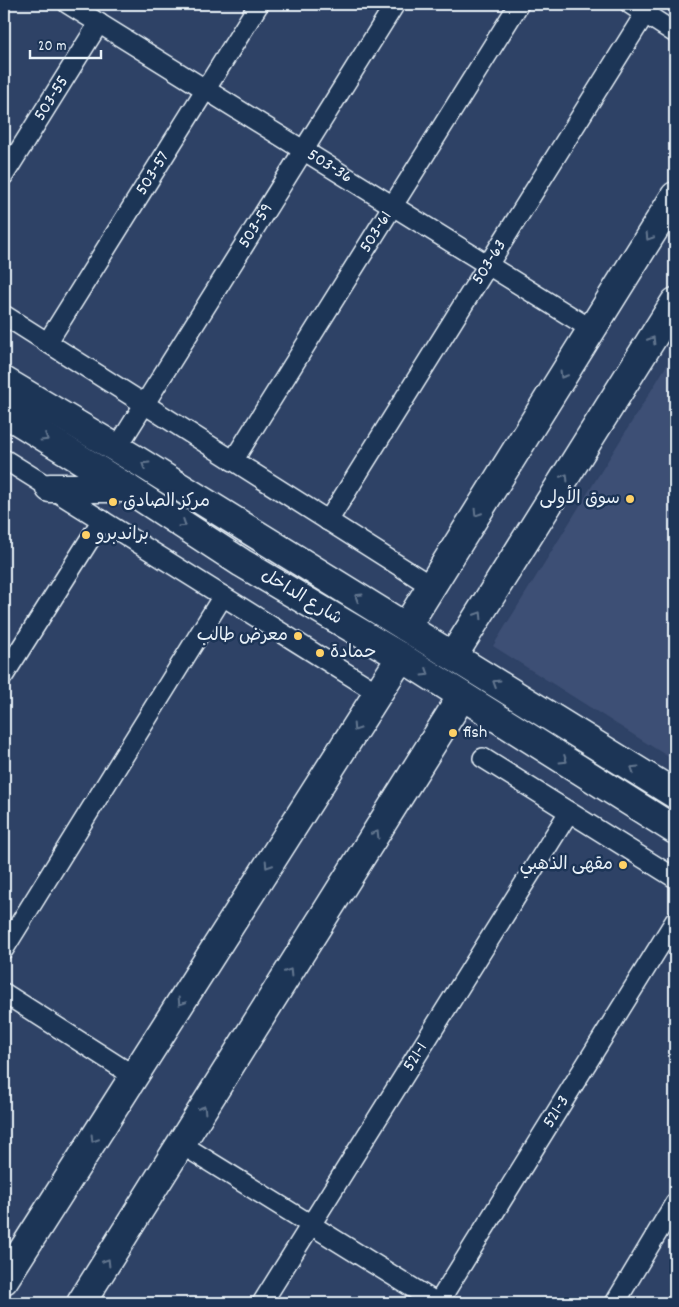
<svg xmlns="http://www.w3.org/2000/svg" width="679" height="1307" font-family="Dekko,'Playpen Sans Arabic',sans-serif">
	<rect width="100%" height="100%" fill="#2e4266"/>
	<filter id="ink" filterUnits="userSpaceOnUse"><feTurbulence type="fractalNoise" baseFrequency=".02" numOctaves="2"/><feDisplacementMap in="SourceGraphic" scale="10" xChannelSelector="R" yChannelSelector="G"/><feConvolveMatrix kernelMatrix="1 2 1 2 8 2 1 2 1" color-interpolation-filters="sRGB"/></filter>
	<g filter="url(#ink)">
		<polygon fill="#3e4f74" points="675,352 675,761 493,646"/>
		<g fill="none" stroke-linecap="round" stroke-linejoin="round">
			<g stroke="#e8f1f8" stroke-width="22">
				<g id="street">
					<path id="s1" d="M68,4L591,329"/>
					<polyline points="630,4 675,33"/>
					<path id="s2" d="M4,175L99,23"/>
					<polyline points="4,315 431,586"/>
					<path id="s3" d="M47,343L259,4"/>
					<path id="s4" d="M117,448L395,4"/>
					<polyline points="4,459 378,693"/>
					<path id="s5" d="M233,461L519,4"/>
					<path id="s6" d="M328,521L651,4"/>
					<polyline points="4,675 102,520"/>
					<polyline points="483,758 675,878"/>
					<polyline points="4,949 223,596"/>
					<polyline points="4,993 134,1076"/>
					<polyline points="181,1144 437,1303"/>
					<path id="s7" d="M262,1303L569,812"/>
					<path id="s8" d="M438,1303L675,921"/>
					<polyline points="615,1303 675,1203"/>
				</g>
			</g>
			<g stroke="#e8f1f8" stroke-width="31">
				<g id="secondary">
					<polyline points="406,627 675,196"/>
					<polyline points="453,656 675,302"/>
					<polyline points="4,1280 401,657"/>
					<polyline points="81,1303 462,696"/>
				</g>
			</g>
			<g stroke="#e8f1f8" stroke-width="31">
				<g id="primary">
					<polyline points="4,381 138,461 675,794"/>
					<polyline points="4,412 127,488 242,563 401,657 675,830"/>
					<polyline points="50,488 127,488"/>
				</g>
			</g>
			<use href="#street" stroke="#1d3557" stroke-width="19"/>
			<use href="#secondary" stroke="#1d3557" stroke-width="28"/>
			<use href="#primary" stroke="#1d3557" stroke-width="28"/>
		</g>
		<defs><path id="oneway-chevron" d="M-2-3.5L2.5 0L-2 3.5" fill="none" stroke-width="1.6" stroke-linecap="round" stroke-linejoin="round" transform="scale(1.25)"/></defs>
		<g stroke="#64778f">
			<use href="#oneway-chevron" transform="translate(649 237) rotate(122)"/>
			<use href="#oneway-chevron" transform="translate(652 340) rotate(-58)"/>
			<use href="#oneway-chevron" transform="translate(563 375) rotate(122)"/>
			<use href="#oneway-chevron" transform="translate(45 438) rotate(32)"/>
			<use href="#oneway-chevron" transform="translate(145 465) rotate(-148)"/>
			<use href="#oneway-chevron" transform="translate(565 477) rotate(-58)"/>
			<use href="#oneway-chevron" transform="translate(477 513) rotate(122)"/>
			<use href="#oneway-chevron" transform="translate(183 524) rotate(33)"/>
			<use href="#oneway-chevron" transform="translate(358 597) rotate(-148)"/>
			<use href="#oneway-chevron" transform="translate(479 615) rotate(-58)"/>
			<use href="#oneway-chevron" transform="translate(426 673) rotate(32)"/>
			<use href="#oneway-chevron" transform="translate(496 683) rotate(-148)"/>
			<use href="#oneway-chevron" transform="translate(356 728) rotate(123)"/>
			<use href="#oneway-chevron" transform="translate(564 760) rotate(32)"/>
			<use href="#oneway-chevron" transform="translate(634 769) rotate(-148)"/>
			<use href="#oneway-chevron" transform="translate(376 834) rotate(-58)"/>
			<use href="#oneway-chevron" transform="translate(268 865) rotate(123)"/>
			<use href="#oneway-chevron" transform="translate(289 972) rotate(-58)"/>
			<use href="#oneway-chevron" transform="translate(181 1002) rotate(123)"/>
			<use href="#oneway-chevron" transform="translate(203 1109) rotate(-58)"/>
			<use href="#oneway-chevron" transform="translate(94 1139) rotate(122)"/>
			<use href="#oneway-chevron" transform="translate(107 1262) rotate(-58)"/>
		</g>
	</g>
	<g fill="#ffd166" stroke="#1d3557" stroke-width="2">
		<circle cx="630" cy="499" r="5"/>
		<circle cx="113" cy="502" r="5"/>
		<circle cx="86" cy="535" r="5"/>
		<circle cx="298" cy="636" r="5"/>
		<circle cx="320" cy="653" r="5"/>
		<circle cx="453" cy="733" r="5"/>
		<circle cx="623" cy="865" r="5"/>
	</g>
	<g text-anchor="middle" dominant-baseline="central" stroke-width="5" stroke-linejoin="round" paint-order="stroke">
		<g font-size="18" fill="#e8f1f8" stroke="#1d3557">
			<text stroke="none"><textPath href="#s2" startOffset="90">503-55</textPath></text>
			<text stroke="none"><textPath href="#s1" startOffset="308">503-36</textPath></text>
			<text stroke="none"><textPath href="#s3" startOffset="200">503-57</textPath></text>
			<text stroke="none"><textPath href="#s4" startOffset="262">503-59</textPath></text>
			<text stroke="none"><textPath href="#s5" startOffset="270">503-61</textPath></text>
			<text stroke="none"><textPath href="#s6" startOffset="305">503-63</textPath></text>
			<text transform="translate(301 598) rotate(31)">شارع الداخل</text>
			<text stroke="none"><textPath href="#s7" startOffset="290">521-1</textPath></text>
			<text stroke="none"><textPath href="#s8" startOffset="225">521-3</textPath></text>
		</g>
		<g font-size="18" fill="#e8f1f8" stroke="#1d3557" text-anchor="start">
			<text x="620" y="499" text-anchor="end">سوق الأولى</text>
			<text x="123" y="502">مركز الصادق</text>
			<text x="96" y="535">براندبرو</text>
			<text x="288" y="636" text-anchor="end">معرض طالب</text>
			<text x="330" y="653">حمادة</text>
			<text x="463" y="733">fish</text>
			<text x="613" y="865" text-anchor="end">مقهى الذهبي</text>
		</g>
	</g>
	<rect width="679" height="1307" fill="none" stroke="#1d3557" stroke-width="20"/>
	<rect x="10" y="10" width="659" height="1287" fill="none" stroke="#e8f1f8" stroke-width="2" filter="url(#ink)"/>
	<path d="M30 50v8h71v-8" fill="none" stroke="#e8f1f8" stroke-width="2.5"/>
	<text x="38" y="50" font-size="15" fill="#e8f1f8" stroke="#1d3557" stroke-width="4" paint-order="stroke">20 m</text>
</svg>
